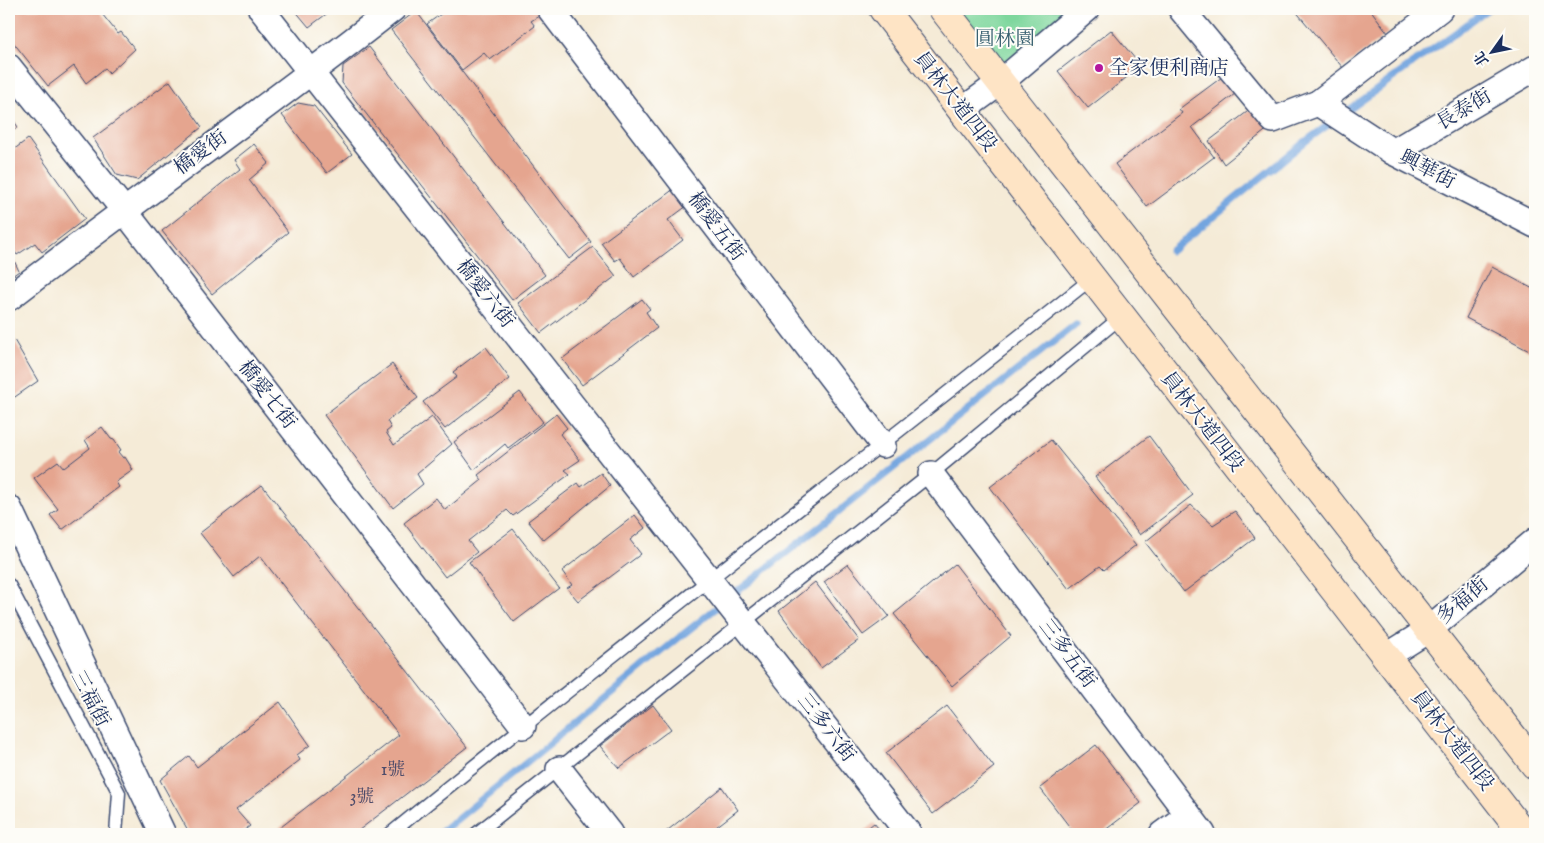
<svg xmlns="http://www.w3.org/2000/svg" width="1544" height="843" font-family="'IM FELL English','Noto Serif TC',serif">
	<rect width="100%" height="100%" fill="#fdfcf7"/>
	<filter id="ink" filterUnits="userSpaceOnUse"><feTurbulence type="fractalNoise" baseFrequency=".02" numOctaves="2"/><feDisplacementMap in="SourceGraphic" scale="10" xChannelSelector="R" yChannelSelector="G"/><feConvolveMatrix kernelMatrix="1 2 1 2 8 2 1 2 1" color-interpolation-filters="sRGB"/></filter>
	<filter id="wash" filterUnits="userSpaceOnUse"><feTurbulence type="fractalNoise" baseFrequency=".0096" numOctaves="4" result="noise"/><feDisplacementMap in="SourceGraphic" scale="20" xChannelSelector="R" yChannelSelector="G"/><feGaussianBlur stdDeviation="1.12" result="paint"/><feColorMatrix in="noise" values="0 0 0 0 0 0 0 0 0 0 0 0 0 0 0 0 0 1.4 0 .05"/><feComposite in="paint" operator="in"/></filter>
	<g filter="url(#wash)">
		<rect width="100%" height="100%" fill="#f5ebd7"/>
		<polygon fill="#7ed79d" stroke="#4c837e" points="944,9 1087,9 1001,82"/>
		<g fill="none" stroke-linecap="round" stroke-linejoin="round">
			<g stroke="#73a5df" stroke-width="7">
				<polyline points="1171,251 1306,141 1488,9"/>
				<polyline points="439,834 681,636 1076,324"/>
			</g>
		</g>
		<g id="blocks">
			<g fill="#e5a58f">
				<polygon points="9,9 98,9 118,34 121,32 135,49 109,73 105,68 86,83 74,66 48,86 9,37"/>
				<polygon points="294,9 333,9 309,27"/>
				<polygon points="448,9 543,9 545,12 531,21 535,26 490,60 484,53 462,70 427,24"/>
				<polygon points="1294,9 1370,9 1388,33 1343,68"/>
				<polygon points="416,11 591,242 569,259 391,30"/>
				<polygon points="1111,30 1141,66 1088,108 1058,71"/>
				<polygon points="369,47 545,275 512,300 342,83 343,66"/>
				<polygon points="1241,63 1253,80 1192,127 1214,157 1147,207 1115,164 1182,113 1179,109"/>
				<polygon points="170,81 202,127 137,180 117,175 93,138"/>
				<polygon points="1260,102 1275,123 1224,164 1209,141"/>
				<polygon points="298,103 314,106 352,154 327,173 282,115"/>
				<polygon points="9,114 18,127 9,134"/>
				<polygon points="28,139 85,219 42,252 35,243 17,255 9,244 9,153"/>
				<polygon points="254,144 269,163 249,180 288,232 212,294 162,231 240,169 234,160"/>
				<polygon points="682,183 695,200 668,220 683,240 634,277 620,258 615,261 601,243"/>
				<polygon points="593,247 616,276 541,333 518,303"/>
				<polygon points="9,250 19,271 9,278"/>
				<polygon points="1492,267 1535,290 1535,354 1466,318"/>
				<polygon points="642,299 650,309 646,312 657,328 582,385 562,359"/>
				<polygon points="14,340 38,381 9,401 9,343"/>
				<polygon points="486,347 510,379 445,429 423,402 457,377 453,372"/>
				<polygon points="392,364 418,398 387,421 391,428 386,432 394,445 432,417 452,444 417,474 423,484 393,508 324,415"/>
				<polygon points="520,392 543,422 508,448 505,444 474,470 454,442"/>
				<polygon points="556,414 567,428 560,434 580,460 565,470 570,474 513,516 507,510 468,541 477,552 445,577 404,523 436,498 445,510 482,480 478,475"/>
				<polygon points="102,427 111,439 114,440 121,450 118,452 123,458 125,457 133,470 116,482 119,487 62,530 50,515 58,509 34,478 58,461 64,468 90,448 85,440"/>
				<polygon points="1149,436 1193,495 1140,535 1095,477"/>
				<polygon points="1051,440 1136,545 1104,570 1100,566 1069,589 990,487"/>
				<polygon points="601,473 610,486 544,540 528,521 578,483 581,487"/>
				<polygon points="262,485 467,747 354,834 272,834 399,735 260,556 234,577 200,533"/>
				<polygon points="1191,505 1213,525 1235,511 1255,538 1184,592 1145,542"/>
				<polygon points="635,515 645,528 630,540 641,554 578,601 567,588 572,585 562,571"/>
				<polygon points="513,529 559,588 514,622 469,562"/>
				<polygon points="848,564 889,616 863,635 824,582"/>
				<polygon points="955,564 1011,636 952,686 894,614"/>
				<polygon points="815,582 859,640 821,668 779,611"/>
				<polygon points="280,702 310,745 297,755 300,760 236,810 250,826 239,834 190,834 160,780 189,756 197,767"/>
				<polygon points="653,705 671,729 619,768 600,746"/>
				<polygon points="947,706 994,767 933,814 886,753"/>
				<polygon points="1096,745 1141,803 1100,834 1075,834 1040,788"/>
				<polygon points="722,787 738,810 707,834 663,834"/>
				<polygon points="874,823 883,834 860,834"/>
			</g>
		</g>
	</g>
	<g filter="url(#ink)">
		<use href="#blocks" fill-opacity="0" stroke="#3c4b70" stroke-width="1"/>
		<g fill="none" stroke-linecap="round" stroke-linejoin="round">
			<g stroke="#3c4b70" stroke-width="15">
				<g id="lane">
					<polyline points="9,585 119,793 116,834"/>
					<path d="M390,834C621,646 858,465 1091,279"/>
					<polyline points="476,834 931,474 1121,317"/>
				</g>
			</g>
			<g stroke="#3c4b70" stroke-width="28">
				<g id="street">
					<polyline points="261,9 909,834"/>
					<polyline points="550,9 883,445"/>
					<polyline points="1181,9 1273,120 1318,103 1393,152 1535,225"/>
					<polyline points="9,67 123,209 523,726"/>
					<polyline points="1318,103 1440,9"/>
					<polyline points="961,111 1001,82 1087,9"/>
					<polyline points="1393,152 1535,68"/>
					<path d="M9,298C136,200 267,108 393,9"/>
					<polyline points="931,474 1203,834"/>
					<polyline points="9,508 163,834"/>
					<polyline points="1387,656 1430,629 1535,541"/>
					<polyline points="559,769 610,834"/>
					<polyline points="1162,834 1188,815"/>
				</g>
			</g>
			<g stroke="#3c4b70" stroke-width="30">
				<g id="secondary">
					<polyline points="883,9 1524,834"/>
					<polyline points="943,9 1535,765"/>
				</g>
			</g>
			<use href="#lane" stroke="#fff" stroke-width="12"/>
			<use href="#street" stroke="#fff" stroke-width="25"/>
			<use href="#secondary" stroke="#fee4c5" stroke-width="28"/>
		</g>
	</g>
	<circle fill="#b5179e" stroke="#fdfcf7" stroke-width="2" cx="1099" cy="68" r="5"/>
	<g text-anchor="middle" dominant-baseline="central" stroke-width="4" stroke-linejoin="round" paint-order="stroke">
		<g font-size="18" fill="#4e4c6a">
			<text x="393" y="770">1號</text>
			<text x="362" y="797">3號</text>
		</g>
		<g font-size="20" fill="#396171" stroke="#fdfcf7">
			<text x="1005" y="39">圓林園</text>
		</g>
		<g font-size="20" fill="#1b2f5e" stroke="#fdfcf7" text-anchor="start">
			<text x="1109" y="68">全家便利商店</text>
		</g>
		<g font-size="20" fill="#1b2f5e" stroke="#fdfcf7">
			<text transform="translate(955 102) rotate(52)">員林大道四段</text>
			<text transform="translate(1464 110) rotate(-31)">長泰街</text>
			<text transform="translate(201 153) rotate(-36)">橋愛街</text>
			<text transform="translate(1427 170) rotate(27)">興華街</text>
			<text transform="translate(716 227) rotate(53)">橋愛五街</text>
			<text transform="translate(485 294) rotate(52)">橋愛六街</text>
			<text transform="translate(267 395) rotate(52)">橋愛七街</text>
			<text transform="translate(1202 422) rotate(52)">員林大道四段</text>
			<text transform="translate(1463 601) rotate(-40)">多福街</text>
			<text transform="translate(1067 654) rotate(53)">三多五街</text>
			<text transform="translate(90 699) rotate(62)">三福街</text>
			<text transform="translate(826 728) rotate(52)">三多六街</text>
			<text transform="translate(1452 741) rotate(52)">員林大道四段</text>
		</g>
	</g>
	<rect width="1544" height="843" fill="none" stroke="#fdfcf7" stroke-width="30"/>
	<g transform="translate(1492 52) rotate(237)" stroke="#fdfcf7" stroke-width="4" paint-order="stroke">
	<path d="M0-4L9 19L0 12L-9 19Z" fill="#1b2f5e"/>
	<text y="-8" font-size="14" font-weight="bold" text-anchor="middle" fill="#1b2f5e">北</text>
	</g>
</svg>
